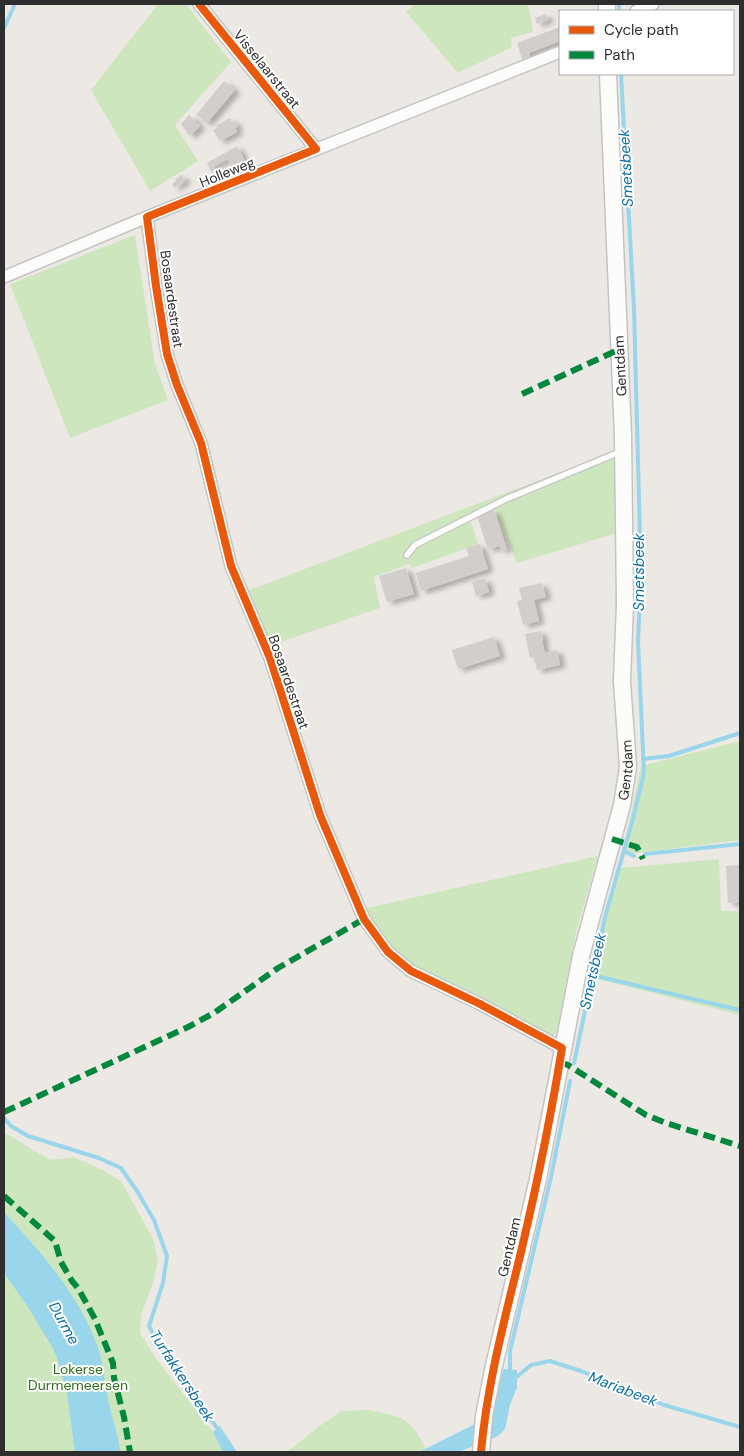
<svg xmlns="http://www.w3.org/2000/svg" width="744" height="1456" font-family="'DM Sans',sans-serif">
	<defs>
		<filter id="shadow"><feDropShadow dx="5.5" dy="3" stdDeviation="2.5" flood-color="#0004"/></filter>
	</defs>
	<rect width="100%" height="100%" fill="#ece8e4"/>
	<g fill="#cee6be">
		<polygon points="158,4 186,4 231,62 175,125 198,161 150,191 91,90"/>
		<polygon points="415,4 528,4 533,32 511,38 512,47 458,73 406,12"/>
		<polygon points="135,235 155,364 168,400 70,438 10,284"/>
		<polygon points="614,452 617,533 517,563 494,508 469,516 478,544 412,568 409,564 374,577 380,608 269,646 244,592"/>
		<polygon points="740,741 740,840 622,855 641,766"/>
		<polygon points="598,856 576,932 558,1029 554,1035 549,1035 406,963 384,943 363,909"/>
		<polygon points="719,859 721,911 740,911 740,1015 589,977 621,868"/>
		<polygon points="4,1132 50,1160 74,1157 102,1170 121,1181 153,1239 158,1260 154,1280 141,1315 140,1333 157,1360 213,1432 223,1452 4,1452 4,1268 31,1242 4,1212"/>
		<path d="M368,1410C403,1417 409,1416 426,1449L419,1452H287L317,1428L341,1411Z"/>
	</g>
	<g fill="#99d6ec">
		<path d="M4,1212C41,1252 82,1298 99,1351C104,1368 105,1386 109,1404C112,1420 119,1435 120,1452H75L67,1393L56,1355L51,1345L28,1307L4,1273Z"/>
		<polygon points="503,1369 517,1370 517,1387 510,1405 505,1429 498,1436 459,1452 419,1452 475,1424 492,1423"/>
		<polygon points="220,1426 237,1452 223,1452 213,1432"/>
	</g>
	<g fill="none" stroke-linecap="round" stroke-linejoin="round">
		<g stroke="#99d6ec" stroke-width="4">
			<polyline points="619,4 619,8"/>
			<polyline points="4,28 15,4"/>
			<polyline points="643,759 669,756 740,733"/>
			<polyline points="624,851 634,856"/>
			<polyline points="645,854 740,844"/>
			<polyline points="592,975 740,1010"/>
			<polyline points="574,1063 605,917 633,819 644,773 638,641 641,576 634,309 621,74"/>
			<polyline points="4,1118 11,1126 28,1136 99,1158 121,1168 137,1191 154,1220 167,1256 163,1283 149,1326 159,1347 220,1432"/>
			<polyline points="510,1374 510,1351 551,1177 570,1081"/>
			<polyline points="514,1379 531,1365 550,1361 581,1371 664,1405 740,1427"/>
		</g>
	</g>
	<g fill="#d1cecb" filter="url(#shadow)">
		<polygon points="546,14 548,20 537,24 535,18"/>
		<polygon points="560,27 560,41 529,53 530,56 522,59 517,43"/>
		<polygon points="224,81 235,90 207,123 196,115"/>
		<polygon points="189,115 200,126 190,136 181,124"/>
		<polygon points="230,118 232,122 234,121 238,126 235,128 237,132 220,141 213,130 217,128 216,126"/>
		<polygon points="237,146 247,165 229,174 226,169 231,166 228,159 213,166 215,171 212,173 207,163"/>
		<polygon points="182,175 185,181 174,188 172,184 176,181 175,179"/>
		<polygon points="494,510 507,549 501,551 500,546 488,549 477,516"/>
		<polygon points="480,544 488,569 421,591 416,573 469,556 466,548"/>
		<polygon points="406,568 414,594 387,602 379,576"/>
		<polygon points="485,578 489,592 476,596 472,582"/>
		<polygon points="542,583 546,597 534,600 539,621 523,625 517,601 522,600 519,588"/>
		<polygon points="541,631 543,640 542,641 545,653 557,650 560,665 537,670 534,657 530,658 525,634"/>
		<polygon points="494,637 500,656 458,669 452,650"/>
		<polygon points="740,865 740,902 728,903 726,866"/>
	</g>
	<g fill="none" stroke-linecap="round" stroke-linejoin="round">
		<g stroke="#c5c4c5" stroke-width="8">
			<polyline id="lane" points="407,555 415,545 506,499 622,451"/>
		</g>
		<g stroke="#c5c4c5" stroke-width="14">
			<g id="street">
				<polyline points="199,4 316,149"/>
				<polyline points="636,11 653,4"/>
				<polyline points="147,217 156,286 167,354 177,385 201,443 231,566 270,658 320,815 364,919 388,952 411,971 480,1004 562,1048"/>
				<polyline points="4,277 147,217 560,52"/>
			</g>
		</g>
		<g stroke="#c5c4c5" stroke-width="19">
			<g id="secondary">
				<polyline points="607,4 607,11"/>
				<path id="s1" d="M481,1452L484,1416L493,1370L538,1179L581,956L622,805L628,767L622,681L625,604L623,436L608,74"/>
			</g>
		</g>
		<use href="#lane" stroke="#fcfcfb" stroke-width="5.5"/>
		<use href="#street" stroke="#fcfcfb" stroke-width="11"/>
		<use href="#secondary" stroke="#fcfcfb" stroke-width="16"/>
		<g stroke="#00873e" stroke-width="6" stroke-dasharray="12 6" stroke-linecap="butt">
			<polyline points="522,394 620,349"/>
			<polyline points="612,839 637,847 643,859"/>
			<polyline points="560,1062 568,1065 646,1115 666,1123 740,1146"/>
			<polyline points="4,1112 188,1027 214,1013 278,968 364,919"/>
			<polyline points="4,1196 55,1241 61,1262 72,1281 78,1288 95,1319 113,1363 114,1378 124,1417 130,1452"/>
		</g>
		<g stroke="#fff" stroke-width="11">
			<path id="cycleway" d="M199,4L316,149L147,217L156,286L167,354L177,385L201,443L231,566L270,658L320,815L364,919L388,952L411,971L480,1004L562,1048C551,1116 537,1184 521,1252C505,1318 487,1384 481,1452"/>
		</g>
		<use href="#cycleway" stroke="#e8590c" stroke-width="8"/>
	</g>
	<g text-anchor="middle" dominant-baseline="central" stroke-width="4" stroke-linejoin="round" paint-order="stroke">
		<g font-size="14" fill="#2e2e2e" stroke="#fff">
			<text transform="translate(267 69) rotate(51)">Visselaarstraat</text>
			<text transform="translate(227 172) rotate(-22)">Holleweg</text>
			<text transform="translate(172 299) rotate(82)">Bosaardestraat</text>
			<text transform="translate(620 366) rotate(-93)">Gentdam</text>
			<text transform="translate(289 682) rotate(71)">Bosaardestraat</text>
			<text stroke="none"><textPath href="#s1" startOffset="698">Gentdam</textPath></text>
			<text transform="translate(509 1247) rotate(-77)">Gentdam</text>
		</g>
		<g font-size="14" fill="#2c6e1b" stroke="#fff">
			<text x="78" y="1369">Lokerse<tspan x="78" dy="16">Durmemeersen</tspan></text>
		</g>
		<g font-size="15" font-style="italic" fill="#0d6fa3" stroke="#fff">
			<text transform="translate(626 168) rotate(-93)">Smetsbeek</text>
			<text transform="translate(639 572) rotate(-90)">Smetsbeek</text>
			<text transform="translate(593 971) rotate(-78)">Smetsbeek</text>
			<text transform="translate(64 1323) rotate(61)">Durme</text>
			<text transform="translate(182 1376) rotate(57)">Turfakkersbeek</text>
			<text transform="translate(623 1389) rotate(21)">Mariabeek</text>
		</g>
	</g>
	<rect width="744" height="1456" fill="none" stroke="#2e2e2e" stroke-width="10"/>
	<rect x="559" y="10" width="175" height="65" fill="#ffffff" stroke="#ababab"/>
	<rect x="569" y="26" width="25" height="8" fill="#e8590c" stroke="#ababab"/>
	<text x="604" y="35" font-size="15" fill="#2e2e2e">Cycle path</text>
	<rect x="569" y="51" width="25" height="8" fill="#00873e" stroke="#ababab"/>
	<text x="604" y="60" font-size="15" fill="#2e2e2e">Path</text>
</svg>
